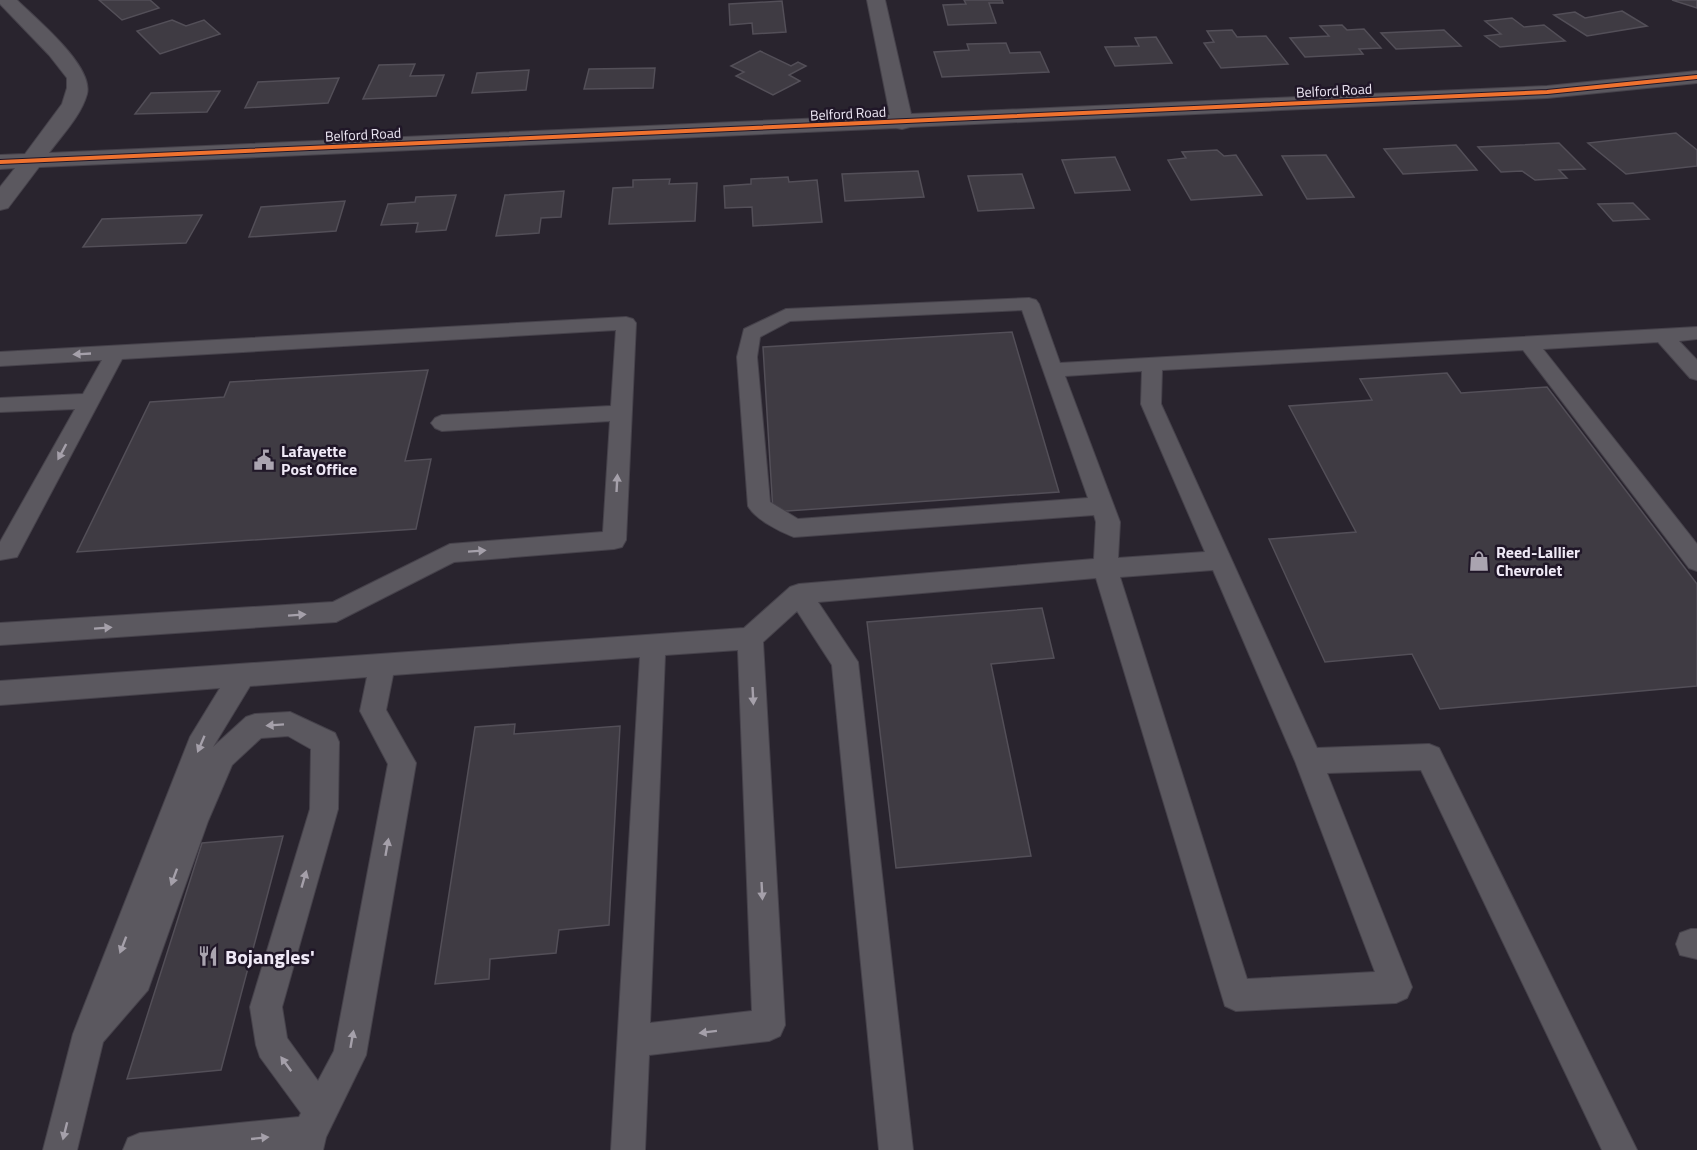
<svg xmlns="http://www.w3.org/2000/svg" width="1697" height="1150" font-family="'Titillium Web',sans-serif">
	<rect width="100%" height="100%" fill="#29242e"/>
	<g fill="#3f3b43" stroke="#534f58" stroke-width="1.5">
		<polygon points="99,0 150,0 159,8 122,20"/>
		<polygon points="964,0 1002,0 1003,3 989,3 996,23 948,25 943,5 966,4"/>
		<polygon points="1672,0 1697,0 1697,8"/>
		<polygon points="782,1 786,32 753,34 752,23 730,25 729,4"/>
		<polygon points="1622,11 1647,26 1587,36 1554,15 1575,12 1585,18"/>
		<polygon points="1512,18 1524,27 1544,25 1565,41 1500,47 1485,36 1501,34 1485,21"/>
		<polygon points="172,20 186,26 204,20 220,34 160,54 137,31"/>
		<polygon points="1342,25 1347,30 1364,29 1381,48 1359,49 1363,54 1305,57 1290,38 1329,36 1320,26"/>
		<polygon points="1232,30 1237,37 1266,36 1288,64 1221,68 1204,43 1214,42 1207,31"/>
		<polygon points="1444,30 1461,46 1396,49 1381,33"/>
		<polygon points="1156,37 1172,63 1115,66 1105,47 1139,46 1135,38"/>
		<polygon points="1006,43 1010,53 1040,52 1049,72 942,77 934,52 969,50 967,44"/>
		<polygon points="760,51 791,66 798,62 806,66 789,75 800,81 773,95 736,76 744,72 731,66"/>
		<polygon points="415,64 410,76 444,75 436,96 363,99 379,65"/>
		<polygon points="655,68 653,88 584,89 589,69"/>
		<polygon points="529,70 526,90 472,93 477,73"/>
		<polygon points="339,78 328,103 245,108 258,82"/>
		<polygon points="220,91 207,112 135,114 151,93"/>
		<polygon points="1676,133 1697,150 1697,166 1626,174 1588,143"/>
		<polygon points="1559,143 1585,169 1559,170 1567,178 1535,180 1522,171 1501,172 1478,147"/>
		<polygon points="1456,145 1477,170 1403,174 1384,149"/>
		<polygon points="1217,150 1224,156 1236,155 1262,195 1191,200 1168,160 1186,158 1182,152"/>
		<polygon points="1326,155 1354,197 1307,199 1282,156"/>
		<polygon points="1115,157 1130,190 1075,193 1062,160"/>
		<polygon points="918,171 924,197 845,201 842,174"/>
		<polygon points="1022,174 1034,208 978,211 968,176"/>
		<polygon points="788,177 789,182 817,180 822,222 753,226 752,207 725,208 724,186 751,184 751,179"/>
		<polygon points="670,179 669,184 697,183 695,221 609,224 613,188 633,187 633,180"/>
		<polygon points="564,191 561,217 541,218 539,233 496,236 505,195"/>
		<polygon points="456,195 446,230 416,232 418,223 381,225 388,204 415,202 416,197"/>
		<polygon points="345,201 336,231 249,237 261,207"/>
		<polygon points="1633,203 1649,219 1613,221 1598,204"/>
		<polygon points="202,215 186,243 83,247 102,219"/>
		<polygon points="1012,332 1059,492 773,512 763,347"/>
		<polygon points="428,370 405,461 431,459 416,529 77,552 150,402 224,397 230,382"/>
		<polygon points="1447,373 1461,393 1547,387 1697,584 1697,686 1440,709 1412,654 1325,662 1269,539 1356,532 1289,406 1372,400 1360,379"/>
		<polygon points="1042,608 1054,658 991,664 1031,856 896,868 867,622"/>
		<polygon points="515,724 514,734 620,726 609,925 559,930 556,953 490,959 489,979 435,984 475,727"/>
		<polygon points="283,836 221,1070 127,1079 202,843"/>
	</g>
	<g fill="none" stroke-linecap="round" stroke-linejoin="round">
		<g stroke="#46424b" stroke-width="2">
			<g id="lane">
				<path d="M1029,298L1036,300L1039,304L1060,363L1697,327V339L1679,341L1697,360V380L1690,378L1658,342L1543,349L1697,544V571L1689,568L1523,350L1162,370L1161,404L1317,748L1429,744L1439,748L1637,1150H1602L1421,770L1327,773L1412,987L1407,998L1396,1003L1236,1011L1225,1006L1096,578L818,602L858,662L913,1150H879L832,665L797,611L763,642L785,1025L780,1036L769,1041L649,1055L645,1150H611L640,657L393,675L386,710L416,763L366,1055L326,1137L323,1150H123L128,1138L140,1133L299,1117L301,1113L260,1057L256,1045L250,1007L310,809L311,749L288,736L261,738L232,765L208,821L148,990L103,1042L77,1150H43L73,1034L190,737L220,688L0,705V681L744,628L790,587L799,584L1094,559L1096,522L1094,515L794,537C780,532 755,519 748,506L737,357L744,329L786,309ZM1022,310L1088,498L798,519L770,502L757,357L760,337L790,321ZM1142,371L1141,404L1205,552L1118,558L1120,522L1065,376ZM1213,570L1295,761L1375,972L1247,979L1120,577ZM738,650L752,1011L650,1023L665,655ZM367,677L360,711L388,764L334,1051L318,1081L287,1038L282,1007L338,809L339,742L335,733L290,712L255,714L246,717L213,747L250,686Z"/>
				<polygon points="626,317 633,319 636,323 626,540 622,547 614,549 454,562 336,622 0,645 0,623 333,602 450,544 603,532 610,421 442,431 435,428 431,423 435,418 442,415 611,406 616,330 122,359 17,557 0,560 0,542 75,409 0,412 0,398 83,394 102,360 0,366 0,352"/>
				<polygon points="1691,929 1697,929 1697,959 1680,955 1676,944 1680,933"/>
			</g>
		</g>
		<g stroke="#46424b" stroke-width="2">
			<path id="street" d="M0,0H17C36,19 94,66 87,94C81,116 62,135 49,153L890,115L867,0H885L911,114L1547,86L1697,71V83L1547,98L910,127L902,129L896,128L39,167L8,208L0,210V187L15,168L0,169V155L25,154L62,104L67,88V78L49,55L0,4Z"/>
		</g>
		<use href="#lane" fill="#5b585f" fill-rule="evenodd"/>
		<use href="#street" fill="#5b585f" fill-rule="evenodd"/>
		<g stroke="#201728" stroke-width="6">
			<polyline id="cycleway" points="0,162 1547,92 1697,77"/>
		</g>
		<use href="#cycleway" stroke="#ef722f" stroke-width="4"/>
	</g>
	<defs><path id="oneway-solid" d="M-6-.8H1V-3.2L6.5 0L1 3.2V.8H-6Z" transform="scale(1.5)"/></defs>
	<g fill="#a5a0aa">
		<use href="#oneway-solid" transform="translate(82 354) rotate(177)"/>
		<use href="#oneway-solid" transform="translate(62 452) rotate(118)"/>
		<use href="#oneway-solid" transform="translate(617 483) rotate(-87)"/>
		<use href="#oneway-solid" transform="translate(477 551) rotate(-4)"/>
		<use href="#oneway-solid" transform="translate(297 615) rotate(-4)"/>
		<use href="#oneway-solid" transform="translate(103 628) rotate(-4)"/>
		<use href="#oneway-solid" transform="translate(753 696) rotate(87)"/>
		<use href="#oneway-solid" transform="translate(275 725) rotate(176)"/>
		<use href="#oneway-solid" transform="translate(201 744) rotate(113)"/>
		<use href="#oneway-solid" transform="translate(387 847) rotate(-80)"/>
		<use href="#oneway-solid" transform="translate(174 877) rotate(110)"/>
		<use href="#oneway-solid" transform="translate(304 879) rotate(-74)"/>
		<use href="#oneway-solid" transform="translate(762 891) rotate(87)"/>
		<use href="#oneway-solid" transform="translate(123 945) rotate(111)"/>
		<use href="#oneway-solid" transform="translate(708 1032) rotate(173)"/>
		<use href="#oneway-solid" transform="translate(352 1039) rotate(-80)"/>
		<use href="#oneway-solid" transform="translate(286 1064) rotate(-126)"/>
		<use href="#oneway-solid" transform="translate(65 1131) rotate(104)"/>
		<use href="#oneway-solid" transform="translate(260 1138) rotate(-6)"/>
	</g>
	<defs>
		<g id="civic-bare" transform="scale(1.62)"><path d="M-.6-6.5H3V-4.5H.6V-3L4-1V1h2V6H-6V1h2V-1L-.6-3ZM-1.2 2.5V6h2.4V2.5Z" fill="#aaa4b0" stroke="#201728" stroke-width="2.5" paint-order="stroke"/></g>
		<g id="shop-bare" transform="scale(1.62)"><path d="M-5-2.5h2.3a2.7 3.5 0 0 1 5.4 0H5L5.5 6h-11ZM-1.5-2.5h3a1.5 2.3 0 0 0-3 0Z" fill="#aaa4b0" stroke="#201728" stroke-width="2.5" paint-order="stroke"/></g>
		<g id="restaurant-bare" transform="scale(1.62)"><path d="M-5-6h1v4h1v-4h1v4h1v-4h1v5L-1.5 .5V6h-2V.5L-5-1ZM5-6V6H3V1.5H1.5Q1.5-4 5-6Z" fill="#aaa4b0" stroke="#201728" stroke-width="2.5" paint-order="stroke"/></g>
	</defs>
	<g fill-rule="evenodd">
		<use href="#civic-bare" x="264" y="460"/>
		<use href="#shop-bare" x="1479" y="561"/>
		<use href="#restaurant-bare" x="208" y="956"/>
	</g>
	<g text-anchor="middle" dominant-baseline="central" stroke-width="5" stroke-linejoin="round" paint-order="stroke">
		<g font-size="14" fill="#efe9f6" stroke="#201728">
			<text transform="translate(1334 90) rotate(-3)">Belford Road</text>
			<text transform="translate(848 113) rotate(-3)">Belford Road</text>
			<text transform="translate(363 134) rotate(-3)">Belford Road</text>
		</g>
		<g font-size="16" font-weight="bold" fill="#efe9f6" stroke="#201728" text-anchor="start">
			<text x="281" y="451">Lafayette<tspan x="281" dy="18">Post Office</tspan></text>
			<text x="1496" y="552">Reed-Lallier<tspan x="1496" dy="18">Chevrolet</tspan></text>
		</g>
		<g font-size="20" font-weight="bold" fill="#efe9f6" stroke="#201728" text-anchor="start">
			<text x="225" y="956">Bojangles'</text>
		</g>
	</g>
</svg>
